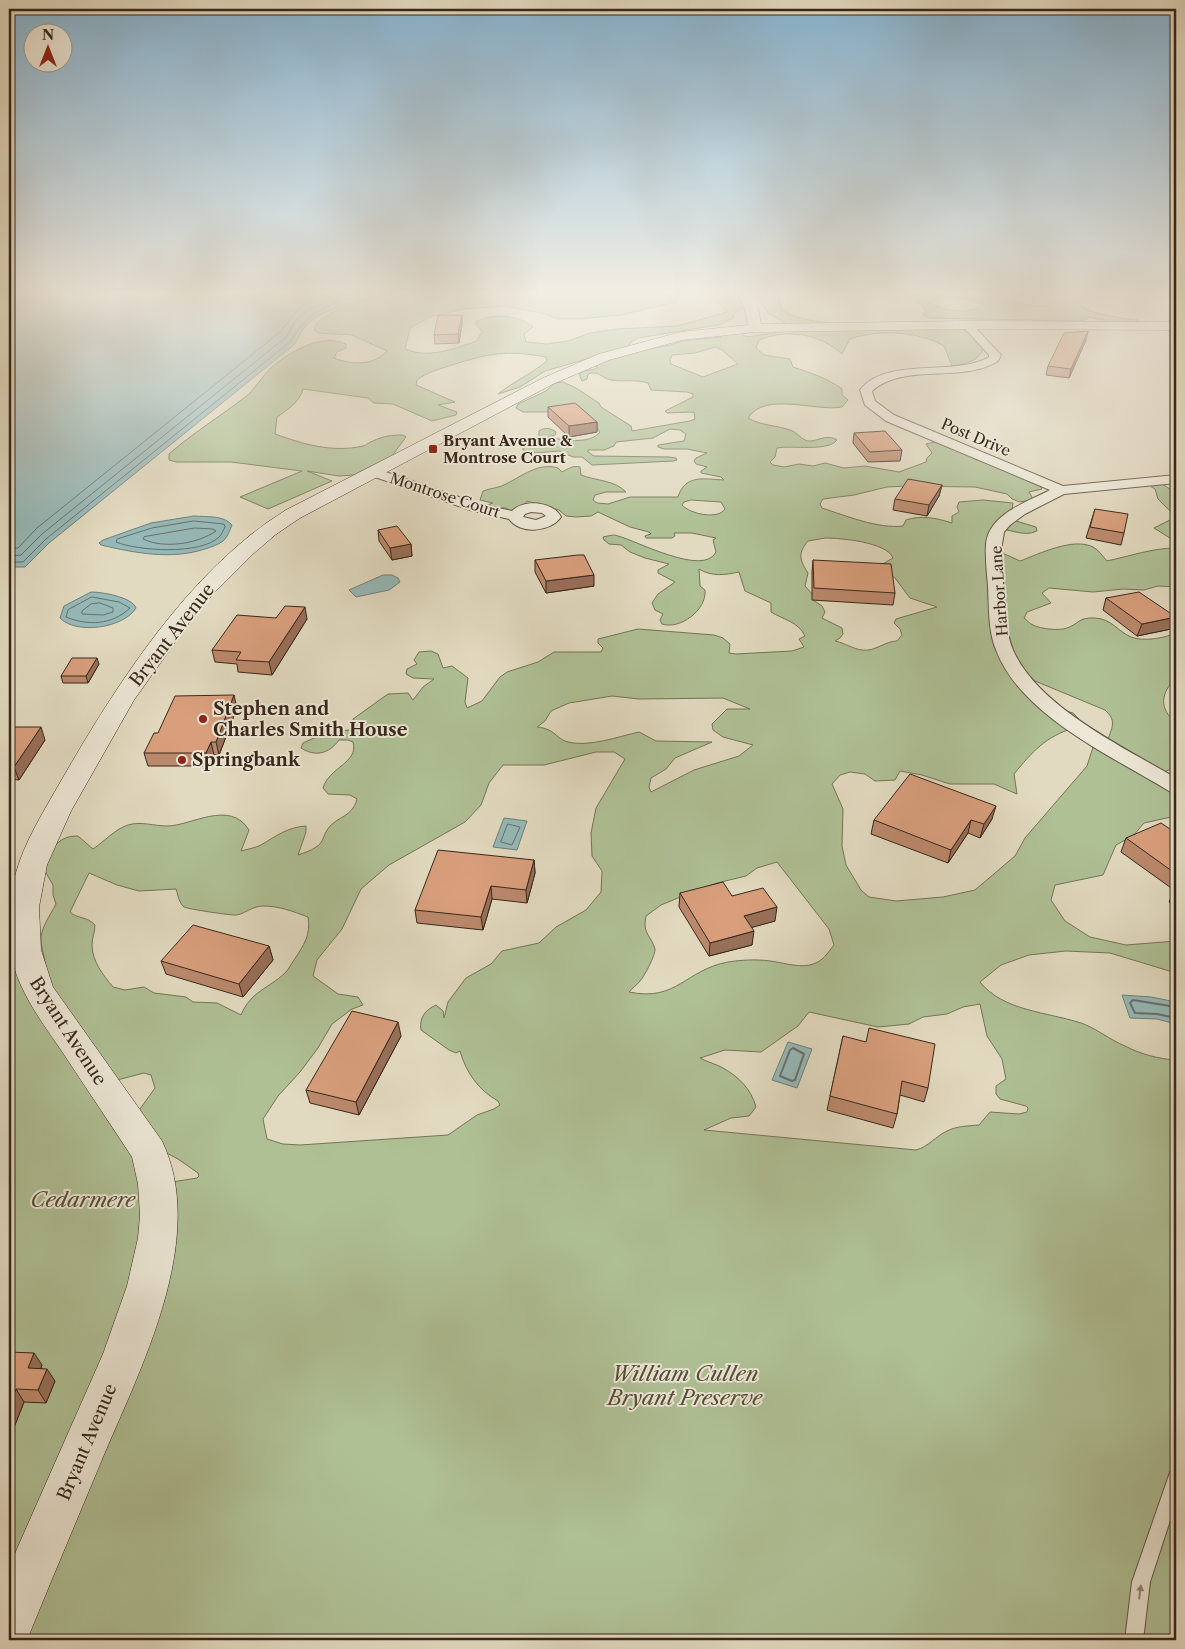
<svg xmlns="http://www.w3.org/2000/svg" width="1185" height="1649" font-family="'Libre Caslon Text',serif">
	<rect width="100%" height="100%" fill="#e2dac0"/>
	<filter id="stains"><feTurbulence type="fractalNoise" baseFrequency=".004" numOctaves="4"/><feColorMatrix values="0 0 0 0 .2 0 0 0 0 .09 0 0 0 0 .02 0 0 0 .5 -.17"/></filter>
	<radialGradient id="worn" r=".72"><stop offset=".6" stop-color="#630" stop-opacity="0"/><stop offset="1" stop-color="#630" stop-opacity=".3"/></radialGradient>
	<g fill="#afc095" stroke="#747458" fill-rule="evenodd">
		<path d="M406,292H464L468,296L492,295L494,292L680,293L676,302L621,315L579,319H558L546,314L504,306L466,309L432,316L410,328L405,349C429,359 453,349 477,341L482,331L475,323C490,312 519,315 533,327L524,334L526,342L547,344L568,341L590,333L617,329L677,326L727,312L717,301L701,292H734L740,299L744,308L734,313L733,318L718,325L638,338L631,342L628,347L545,371L520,387L498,394C513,382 531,374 547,361L546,357C506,350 490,353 452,365C440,369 427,372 417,380L416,385L455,402L438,405L457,412L456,415L432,421L393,404L374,403L368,398L303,389C300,402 287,410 277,417L275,434C303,444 332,453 363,446C367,445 369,442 373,441C383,436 393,435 403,435L406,437L392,456L354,475L339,476L307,471L332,481L268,509L240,497L302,471L231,462H176L169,460V454C193,433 219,417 244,398C255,390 262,376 272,367C291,351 322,333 346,344V348L337,352L334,358C351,365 374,366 387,351L352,335L319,333L314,330C318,308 385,295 406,292Z"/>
		<path d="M754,292H776L782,310C812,331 916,326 956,327L971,333L983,349C977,363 966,363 952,366L944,346C918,331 878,329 850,339L842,354C820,334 787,328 759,340L756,348L764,355L790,359L793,367C811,373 827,378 842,389V395L848,400L842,407C816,412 765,391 748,418C762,426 776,425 790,430C798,432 802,442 811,441C820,440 828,434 837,440C828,452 792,445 777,448L775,457L770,462L773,465L784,467L799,464L813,466L825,463L844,468L865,466L899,472L926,462L927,458L932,453L926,444L935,442L947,445L977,460L991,464L1039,485L1042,489L1029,492L1032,497L1031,500L1020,502L1012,499L1007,494L975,487L905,486L887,487L854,495L823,499L820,504L822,508C847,516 878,529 903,526L906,520C921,515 937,518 952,523V516L959,512L957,507L959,502L983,500L1013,503L1012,509L1008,511V516L1016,521L1036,527L1037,531C1022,538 1010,527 995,530L998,551L1020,561C1039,554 1073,537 1093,547C1099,550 1102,556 1107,561C1130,556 1153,548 1176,548V587L1158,586L1144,590L1123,589L1093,592L1049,588L1042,593L1051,603L1027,612L1024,618C1027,620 1030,624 1033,625C1041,629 1059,631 1067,628C1079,624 1078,617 1095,618C1112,619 1117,631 1131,637C1143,642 1165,638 1176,633V677C1161,694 1158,707 1176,723V767L1166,771L1176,787V816L1144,823L1133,836L1116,845L1103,875L1055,885L1051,900L1065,921L1090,937L1126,945L1176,941V973L1110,953L1066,951L1029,955L1001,965L980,982C1003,1011 1047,1012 1081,1023C1096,1028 1110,1040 1125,1046C1140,1054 1159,1059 1176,1060V1640H9V966L25,956L46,971C46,960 42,952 41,942C40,928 50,916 56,904L53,895V885L45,871C51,851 55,836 78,836L93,849C105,841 115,829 128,825C141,821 154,826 167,826C191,826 230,799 249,830L241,851C248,849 255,848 261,845C276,836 288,827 306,826V832L298,855C303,853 311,851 316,847C323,843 322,839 326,832C334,816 352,819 357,799L350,795L328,794L323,788C329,767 359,763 353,742L348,740H339C329,754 315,757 301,748L303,743L314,738L330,736L331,732C339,729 345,732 352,729L353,719L388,694L408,693L413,700L423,687L434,679L413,678L406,674L407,669L417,664L414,660L419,652L431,651L438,654L443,668L452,666L468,678L465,702L467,708L482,701L500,677L507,672L538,662L554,652H601L603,648L598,643V639L638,629L714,635L723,638L730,644L729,653L736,654L792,651L804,647L799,639L805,636C799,622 782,619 771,612V603L745,591L739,572C725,575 712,577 699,569L700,586L705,590C707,610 680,630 662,624L660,620L663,614L655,610L652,603L658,594L675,582L658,573V570L669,564L645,558L630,552L621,545L609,544L604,540L603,537C609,536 613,534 618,536C637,541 704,577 716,552L713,540L716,538L692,533H674L675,536L672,538H646L645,536L651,534L649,532L630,527L598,512L591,516L576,517L566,516L559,510L527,501L523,506L511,511L506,508H489L487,505L493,503L480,500L483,491C491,488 499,488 506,484C522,476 539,462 558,468L562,472C568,469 573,465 580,467L581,475C596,481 615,480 626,492H606L595,495L593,500L597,503L608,504L630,497H678C685,474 704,479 724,480L721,477L701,473V471L707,467L696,464L694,461L696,458L707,453L687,449H664L658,447V445L684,441L686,434L680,430L670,429L653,438L616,442L614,446L604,450H588V452L594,456L669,457L676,458L677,460L673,461L592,465L582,457H573L559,451L536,453L523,450V445L532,442L539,437V431C545,427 551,428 556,432L555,435L548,437C562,440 590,445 600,432L592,421L552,412H523L516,408L518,404L546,391L555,383L563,382L576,388L599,403L601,407L631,426L632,431L690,421L695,419L694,412L667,413L665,411L693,397V394L687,392L651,390L648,383C635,379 624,382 611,380C602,378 598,370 588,374L587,379L582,381L579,374L584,371L596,369L598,364L608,358L670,345L682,341L721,337L723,334L739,332L746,337L788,331L787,324L768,313ZM715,347L722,350L738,364L703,377L671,364L670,360L672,355L695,353ZM691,500L721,502L725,509C718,520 690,514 682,505L684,502ZM825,538C840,538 887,542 893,558L881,565L883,570L895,578L910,598L937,607L896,619L894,623L900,629L902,635L897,641C885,641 875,652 862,650C853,649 845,643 835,641L840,638L843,634L842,628L822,618L825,612L822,606L813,600V595L805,586L808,573C799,559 798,553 808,541ZM1026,672L1035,681L1105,710C1116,720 1113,726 1108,739L1094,744L1087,766L1025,838L1015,856L975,890L943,897L896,901L869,897L861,890L846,865L842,846L843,809L832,784L840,775L850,772L865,774L875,781L895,780L900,771L922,775L950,784H994L1017,794L1014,774C1032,752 1046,736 1074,728L1079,719L1073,713L1060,709L1021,682ZM612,696L639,699L723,698L750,709H727L712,724L713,730L723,737L753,745L739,756L694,770L651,792L649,787L651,778L666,769L675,758L712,742L656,741L639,732C617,737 590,747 568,742C556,739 556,729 537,727L545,721L551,711L569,703ZM596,752H614L625,759L596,808L591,833L592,856L602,871L601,892L586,910L556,927L539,943L502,951L491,964L466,978L448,1002L444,1018L443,1011L436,1005C425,1010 419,1018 421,1030L449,1050L456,1053L460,1051C466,1072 478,1090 498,1101L500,1105L494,1109L477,1115L448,1135L300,1145L283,1144L267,1139L263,1119L278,1096L300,1072L318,1048L332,1024L352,1009L363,1005L358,997L338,994L313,976L317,960L342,929L361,889L389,865L465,822L481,805L489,783L503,765H544ZM777,862L829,929L834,945C830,950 826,956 821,960C806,971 787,963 770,961C756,959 741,960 728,962C685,970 677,1002 629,992C632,988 637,985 640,981C644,977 656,954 655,949C651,935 642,934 646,916L661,905L690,893L717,883L746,876L757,868ZM89,873L117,885L139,891L176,889C178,895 179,903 184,907C188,909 233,916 237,915C246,913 253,906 263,906C279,906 292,911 308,917C311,935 304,945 294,960C291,964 289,969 285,973C268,989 251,991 241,1015L217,1003L193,1002L186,997L154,993L144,987L125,990L113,987C103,975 92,961 92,945C92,938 95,932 95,925C87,916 77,919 70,912ZM980,1004L987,1036L1002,1059L1006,1079L996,1086V1094L1000,1099L1026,1106L1028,1108L1027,1112L1019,1114L990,1112L979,1125C968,1126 957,1126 947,1131C936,1136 928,1147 916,1150L704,1130L731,1118L749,1116L756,1107C751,1089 739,1077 723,1068C716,1064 707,1062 700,1058L725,1050L761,1052L798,1026L809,1012L878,1027L909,1024L923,1017L947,1014L963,1007ZM144,1073L151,1075L155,1088L135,1116L149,1144L178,1159L198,1173L199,1176L197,1178L166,1183L117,1080Z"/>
		<path d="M908,292H917C928,309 968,318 983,304C965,296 945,300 928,292H996L1005,299L1033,306H1047L1049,304L1038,292C1044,292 1052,290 1058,292C1069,295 1077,305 1088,310C1104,316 1121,318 1138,320H1104L1088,317L1086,320L1076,321L929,318L923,315L926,310Z"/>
		<polygon points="1159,482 1176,493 1176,545 1172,542 1173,540 1154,528 1172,519 1172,513 1158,499 1155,489 1147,484"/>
	</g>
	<g fill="#96b9b9" stroke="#707f79">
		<path d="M9,292H359L358,294L366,292H392C367,299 323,307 305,327C301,331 298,339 295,344L49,543L25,567H9Z"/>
		<path d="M194,516C206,517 224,515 232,525C230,530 227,538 223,541C218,545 211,547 205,549C171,560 135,553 101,545L99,543L103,540L151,523Z"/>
		<polygon points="383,575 392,575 398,578 400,582 389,590 356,597 349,590"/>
		<path d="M91,592C102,592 132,597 136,608C124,628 76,635 60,618L64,606Z"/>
		<polygon points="504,818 527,821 517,850 493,847"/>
		<polygon points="1122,995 1151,997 1176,1002 1176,1024 1157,1019 1130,1018"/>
		<polygon points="788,1042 812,1049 797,1088 772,1080"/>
	</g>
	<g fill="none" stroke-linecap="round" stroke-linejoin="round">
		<g stroke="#67706a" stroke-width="1">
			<path d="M194,521L224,524L225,527C223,530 222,535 219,537C201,555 138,551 116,542L117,539L152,528Z"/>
			<path d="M195,528L213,529L216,531C197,544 164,549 143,539L144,537Z"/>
			<polyline points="9,548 18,548 37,528 280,332 300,307 328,292"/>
			<polyline points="9,556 21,555 42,534 286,337 296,320 308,310 350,292"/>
			<path d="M9,562H23L46,539L291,341C310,307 336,301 372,292"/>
			<path d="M92,597L119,602L130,608C112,625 88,626 66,617L68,610Z"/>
			<polygon points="100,603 113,608 113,612 103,615 82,614 82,611 91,604"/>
			<polygon points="508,824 520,827 512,845 501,842"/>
		</g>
		<g stroke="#67706a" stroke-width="2">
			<polyline points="1176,1007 1133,1000 1130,1003 1135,1013 1157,1014 1176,1018"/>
			<polygon points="793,1048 804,1054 795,1080 792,1081 780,1076 790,1050"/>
		</g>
		<g stroke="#625444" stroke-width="2">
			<polygon id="lane" points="1176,1470 1176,1502 1150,1582 1143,1640 1125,1640 1132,1582 1168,1478 1170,1472"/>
		</g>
		<g stroke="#625444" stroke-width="2">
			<g id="street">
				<path d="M967,322L971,323L999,353L1001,355L998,361C962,384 905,362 872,391L875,401L894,415L1063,486L1176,475V483L1064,494L1025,514L1010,525L1004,532L1002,544C1003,574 1002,623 1013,650C1038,707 1125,748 1176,778V793L1169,791C1112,756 1021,716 996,650C988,631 989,606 988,586C987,573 985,558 986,544C989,514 1027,502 1050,490L886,421L865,405L860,390C886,356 956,377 989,357V355L962,325Z"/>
				<path d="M374,468L479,504L512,511C524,498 554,502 561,517C551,532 520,535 509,519L470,510L369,475L367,472ZM531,512L542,513L546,516L536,520L523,517L525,514Z"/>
			</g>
		</g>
		<g stroke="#38271a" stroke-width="1">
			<path id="secondary" d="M737,292H749L758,308L761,324L967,321L1176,322V330L967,329L755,332L682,340L609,360L553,384L300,518L275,535L253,554L214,593L191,620L134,700L71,811L47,865L39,907L41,950L53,987L162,1141C209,1239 139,1371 101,1462C76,1522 51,1581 27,1640H9V1567L103,1354L127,1286L138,1238L140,1215L138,1184L132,1157C110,1123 87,1090 65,1056C43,1023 16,990 10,949C6,926 8,899 15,876C24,842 44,811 61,781C116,685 190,569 286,510L543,378L599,354L681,332L748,325L744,308Z"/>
		</g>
		<use href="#lane" fill="#ece7d6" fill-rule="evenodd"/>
		<use href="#street" fill="#ece7d6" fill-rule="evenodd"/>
		<use href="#secondary" fill="#ece7d6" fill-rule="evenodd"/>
	</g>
	<g fill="#bb896c" stroke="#38271a">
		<polygon points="462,315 462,324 459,343 435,344 434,335"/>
		<polygon points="1086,340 1069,378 1046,375 1048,366"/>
		<polygon points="548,407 597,422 597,432 569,437 548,417"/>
		<polygon points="854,433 902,450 900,461 868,462 853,443"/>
		<polygon points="942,485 939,496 927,516 893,510 895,499"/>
		<polygon points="1095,509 1124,533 1121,545 1086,538"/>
		<polygon points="378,530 411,544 412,556 392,560 379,541"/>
		<polygon points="535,560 594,586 546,593 535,572"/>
		<polygon points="813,560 895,593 893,605 812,600 812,572"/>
		<polygon points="1106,598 1176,617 1171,629 1137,636 1103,610"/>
		<polygon points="276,618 307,619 272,675 238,672 237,664 215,662 212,650"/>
		<polygon points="99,664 88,683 63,683 61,676"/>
		<polygon points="1176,683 1176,694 1173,690"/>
		<polygon points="237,708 219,755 214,755 209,766 148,766 144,753 158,733"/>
		<polygon points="9,727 45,740 19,780 9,779"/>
		<polygon points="992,819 980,838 968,833 948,863 871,834 874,820"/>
		<polygon points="1176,833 1176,907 1169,902 1174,890 1121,852 1126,838"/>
		<polygon points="534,860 535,873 527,903 492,899 483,930 417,923 415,910"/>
		<polygon points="680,893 732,896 775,921 751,927 752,945 709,956 679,907"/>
		<polygon points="269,946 273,960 243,997 166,974 161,961"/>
		<polygon points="401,1036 359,1115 310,1103 306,1090"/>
		<polygon points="843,1036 928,1088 924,1102 900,1095 897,1114 893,1128 827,1110"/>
		<polygon points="9,1352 42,1365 41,1368 55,1381 46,1403 24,1402 13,1430 9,1430"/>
	</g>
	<g fill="#986f58" stroke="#38271a">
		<polygon points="462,315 462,324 459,343 458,334"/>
		<polygon points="1088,331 1086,340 1069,378 1071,369"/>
		<polygon points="597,422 597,432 569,437 569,426"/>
		<polygon points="942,485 939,496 927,516 929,505"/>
		<polygon points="411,544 412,556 392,560 390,548"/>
		<polygon points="594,575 594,586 546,593 546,581"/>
		<polygon points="305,607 307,619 272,675 269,662"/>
		<polygon points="1176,617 1171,629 1137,636 1142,624"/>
		<polygon points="97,658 99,664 88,683 86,676"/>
		<polygon points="234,695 237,708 219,755 216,742"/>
		<polygon points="41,727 45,740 19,780 14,767"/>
		<polygon points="211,742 214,755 209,766 206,753"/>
		<polygon points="996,806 992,819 980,838 984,824"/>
		<polygon points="971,820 968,833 948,863 951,850"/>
		<polygon points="534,860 535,873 527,903 526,890"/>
		<polygon points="491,886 492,899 483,930 481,917"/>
		<polygon points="777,907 775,921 743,930 744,916"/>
		<polygon points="754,931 752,945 709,956 710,943"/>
		<polygon points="269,946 273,960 243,997 239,984"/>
		<polygon points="398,1022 401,1036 359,1115 356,1102"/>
		<polygon points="34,1353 42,1365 36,1380 28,1368"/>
		<polygon points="47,1369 55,1381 46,1403 38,1390"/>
		<polygon points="16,1389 24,1402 13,1430 9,1425 9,1406"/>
	</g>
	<g fill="#d99f7d" stroke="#38271a">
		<polygon points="438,315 462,315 458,334 434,335"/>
		<polygon points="1088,331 1071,369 1048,366 1064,333"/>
		<polygon points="575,403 597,422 569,426 548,407"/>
		<polygon points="885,431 902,450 870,452 854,433"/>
		<polygon points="908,479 942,485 929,505 895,499"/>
		<polygon points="1095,509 1128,514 1124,533 1090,527"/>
		<polygon points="397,526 411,544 390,548 378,530"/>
		<polygon points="578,555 584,555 594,575 546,581 535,560"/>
		<polygon points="813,560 891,564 895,593 814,588"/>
		<polygon points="1139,592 1176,617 1142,624 1106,598"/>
		<polygon points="285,606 305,607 269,662 236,660 241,652 212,650 237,615 276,618"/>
		<polygon points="72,658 97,658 86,676 61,676"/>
		<polygon points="234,695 216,742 211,742 206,753 144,753 154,733 158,733 175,696"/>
		<polygon points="9,727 41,727 14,767 9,767"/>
		<polygon points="910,774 996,806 984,824 971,820 951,850 874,820"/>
		<polygon points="1161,823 1176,833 1176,874 1126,838"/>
		<polygon points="438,850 534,860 526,890 491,886 481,917 415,910"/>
		<polygon points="723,882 732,896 763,888 777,907 744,916 754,931 710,943 680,893"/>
		<polygon points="193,925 269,946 239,984 161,961"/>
		<polygon points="352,1011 398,1022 356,1102 306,1090"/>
		<polygon points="869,1028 935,1044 928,1088 902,1081 897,1114 830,1096 843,1036 866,1042"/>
		<polygon points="9,1352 34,1353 28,1368 47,1369 38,1390 16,1389 9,1406"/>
	</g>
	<defs><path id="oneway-solid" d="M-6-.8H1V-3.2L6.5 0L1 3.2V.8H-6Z" transform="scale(1.25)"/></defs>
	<use fill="#928778" href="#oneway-solid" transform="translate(1140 1592) rotate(-83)"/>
	<linearGradient id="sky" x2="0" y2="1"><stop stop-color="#87b6d5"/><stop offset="0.56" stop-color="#f2eee3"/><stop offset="1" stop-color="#f2eee3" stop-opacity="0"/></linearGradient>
	<rect width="1185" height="523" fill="url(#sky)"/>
	<g fill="#8f2418" stroke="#ece7d6" stroke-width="2">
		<rect x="428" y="444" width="10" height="10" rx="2.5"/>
		<circle cx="203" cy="719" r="5"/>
		<circle cx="182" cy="760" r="5"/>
	</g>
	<g text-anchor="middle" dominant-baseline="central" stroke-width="4" stroke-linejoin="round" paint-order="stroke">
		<g font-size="15" fill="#38271a" stroke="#ece7d6">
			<text transform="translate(976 437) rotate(23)">Post Drive</text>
			<text transform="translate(445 495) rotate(18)">Montrose Court</text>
			<text transform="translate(999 591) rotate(-94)">Harbor Lane</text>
		</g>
		<g font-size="15" font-weight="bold" fill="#38271a" stroke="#ece7d6" text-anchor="start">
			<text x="443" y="440">Bryant Avenue &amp;<tspan x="443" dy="17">Montrose Court</tspan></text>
		</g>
		<g font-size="18" fill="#38271a" stroke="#ece7d6">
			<text transform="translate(172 635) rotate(-52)">Bryant Avenue</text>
			<text transform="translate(68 1031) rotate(57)">Bryant Avenue</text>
			<text transform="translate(87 1442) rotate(-67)">Bryant Avenue</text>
		</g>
		<g font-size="18" font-weight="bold" fill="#38271a" stroke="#ece7d6" text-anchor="start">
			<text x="213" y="709">Stephen and<tspan x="213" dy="21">Charles Smith House</tspan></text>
			<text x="192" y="760">Springbank</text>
		</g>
		<g font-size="21" font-style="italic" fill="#564d39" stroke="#ece7d6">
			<text x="83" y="1199">Cedarmere</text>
			<text x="685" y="1373">William Cullen<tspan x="685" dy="24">Bryant Preserve</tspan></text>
		</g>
	</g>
	<rect width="1185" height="1649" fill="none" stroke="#e2dac0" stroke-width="30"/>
	<rect x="10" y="10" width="1165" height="1629" fill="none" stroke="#38271a" stroke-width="2.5"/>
	<rect x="15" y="15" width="1155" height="1619" fill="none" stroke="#38271a"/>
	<g transform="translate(48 48)"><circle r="24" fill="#ece7d6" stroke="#a49a8b"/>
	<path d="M0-4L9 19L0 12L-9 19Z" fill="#8f2418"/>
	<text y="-8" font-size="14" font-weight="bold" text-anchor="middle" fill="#38271a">N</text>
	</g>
	<rect width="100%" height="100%" filter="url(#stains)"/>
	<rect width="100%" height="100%" fill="url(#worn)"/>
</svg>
